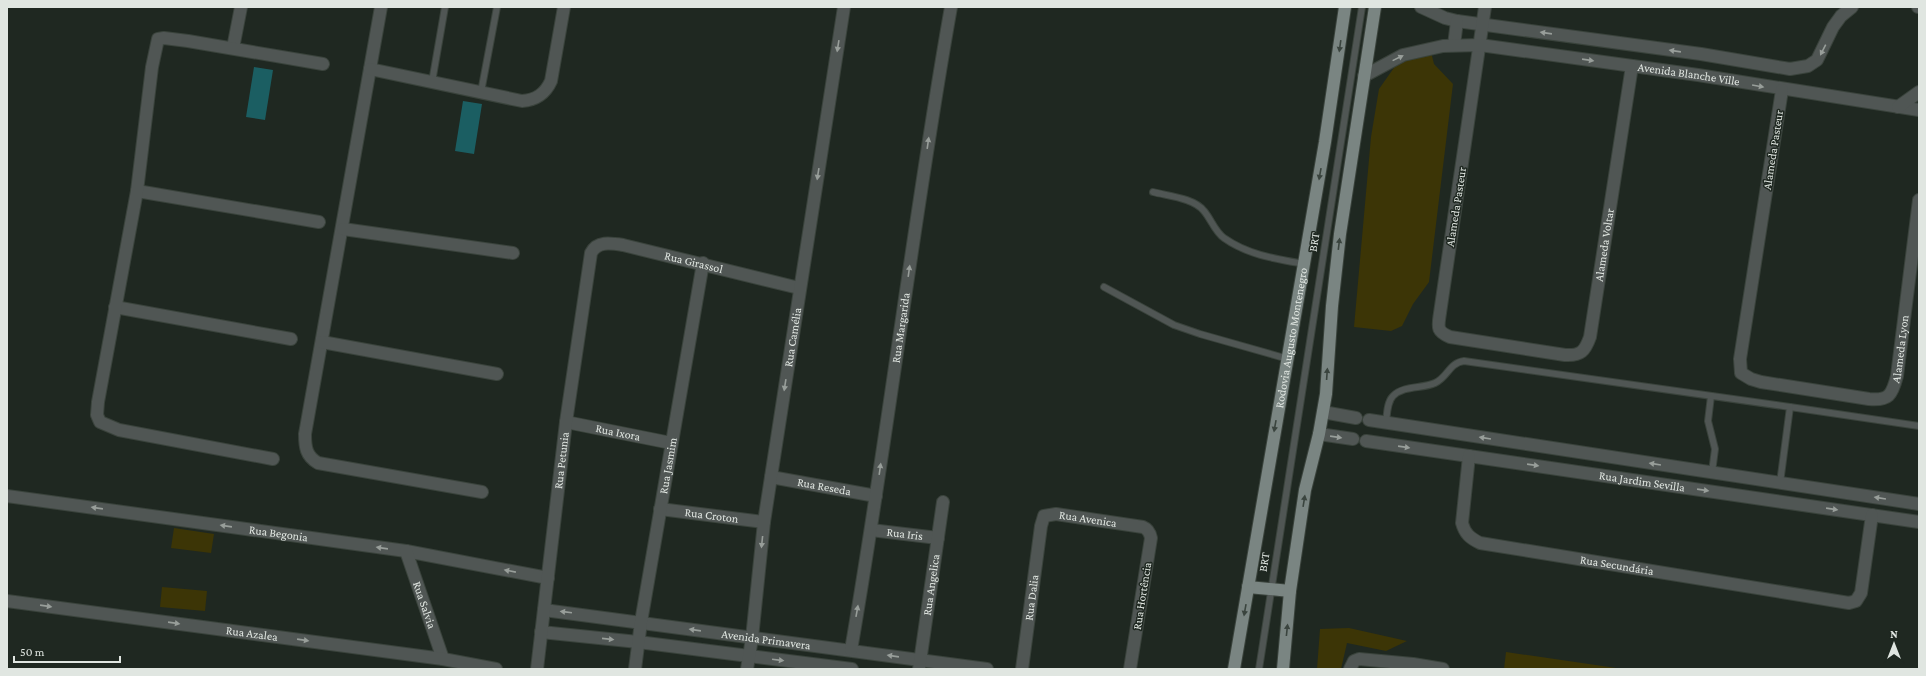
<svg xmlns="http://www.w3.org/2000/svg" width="1926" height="676" font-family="'Crimson Pro',serif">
	<rect width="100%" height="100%" fill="#1f2821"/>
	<g fill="#3c3506">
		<polygon points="1430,48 1434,64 1453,84 1429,282 1413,304 1402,326 1391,331 1354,327 1371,137 1379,89 1403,55"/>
		<polygon points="174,528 214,534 211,553 171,548"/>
		<polygon points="162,587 207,591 205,611 160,607"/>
		<polygon points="1349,628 1407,641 1386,651 1347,643 1341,669 1317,669 1320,629"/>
		<polygon points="1506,652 1623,669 1504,669"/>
	</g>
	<g fill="#1b5e62">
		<polygon points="254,67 273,70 265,120 246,117"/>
		<polygon points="463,101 482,104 474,154 455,151"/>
	</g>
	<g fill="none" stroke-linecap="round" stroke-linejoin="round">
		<g stroke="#3a433c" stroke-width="8">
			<g id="lane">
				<polyline points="432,82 445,7"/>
				<polyline points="481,92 497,7"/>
				<path d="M1153,192C1168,196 1194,198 1204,211C1211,219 1215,232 1224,238C1248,255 1276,259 1305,264"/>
				<polyline points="1104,287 1174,325 1200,334 1288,359"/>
				<polyline points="1711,396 1708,421 1715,449 1712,472"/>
				<polyline points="1790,407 1919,426"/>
				<path d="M1386,423C1387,414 1387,402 1393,396C1404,385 1422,389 1435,383C1448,377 1449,363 1464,361L1790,407L1780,483"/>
				<polyline points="1259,669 1362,7"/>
			</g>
		</g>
		<g stroke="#3a433c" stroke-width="14">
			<g id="street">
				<path d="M381,7L305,434C305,447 306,456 318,463L482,492"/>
				<polyline points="1421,7 1445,18 1457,21 1701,54 1790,69 1808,66 1817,60 1833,27 1841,16 1852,7"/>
				<path id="s1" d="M1485,7L1440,313C1438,327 1436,331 1450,337L1565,355C1581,356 1585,351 1590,337L1632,66"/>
				<polyline points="1918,7 1919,7"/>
				<polyline points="1454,45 1457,21"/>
				<polyline points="233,48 241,7"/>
				<path d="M370,69L522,101C536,100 545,94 551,81L564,7"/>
				<path id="s2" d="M1364,76L1403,55L1443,46L1480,45L1698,75L1919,110"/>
				<path id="s3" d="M1782,90L1740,359L1741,373L1751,379L1761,382L1869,399C1889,401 1892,395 1897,376L1919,200"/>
				<polyline points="1898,107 1919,92"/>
				<polyline points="137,191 319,222"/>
				<polyline points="343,229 513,253"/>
				<polyline points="115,307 291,339"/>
				<polyline points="322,342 497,374"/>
				<polyline points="1323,412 1356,418"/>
				<polyline points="1369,420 1919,504"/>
				<path id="s4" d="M566,422L671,443"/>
				<polyline points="1319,434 1353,439"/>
				<path id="s5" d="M1366,441L1919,522"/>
				<path id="s6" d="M1469,456L1462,523C1465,534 1470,538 1480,543L1849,603L1856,601L1861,593L1872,515"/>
				<polyline points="273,459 119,430 100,422 97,415 98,402 137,191 152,67 158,39 164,38 188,41 323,64"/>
				<path id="s7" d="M771,477L876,496"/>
				<path id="s8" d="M7,496L406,551L548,578"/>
				<path id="s9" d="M660,509L764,522"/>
				<path id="s10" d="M871,530L938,538"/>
				<path id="s11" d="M406,551L443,659"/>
				<path id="s12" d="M7,601L443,659L496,669"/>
				<path id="s13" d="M544,610L987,669"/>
				<polyline points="541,632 638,642 852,669"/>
				<path id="s14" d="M851,650C888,436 913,220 951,7"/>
				<path id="s15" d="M537,669L566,422L591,253C597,241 610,243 623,245L799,288"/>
				<path id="s16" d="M635,669L641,622L703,263"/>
				<path id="s17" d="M747,669L752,638L764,522L844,7"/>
				<path id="s18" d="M919,669L943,502"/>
				<path id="s19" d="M1022,669L1041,526L1044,516L1056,514L1143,527C1148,529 1150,533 1151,538L1130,669"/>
				<polyline points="1350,669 1354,661 1359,659 1413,664 1443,669"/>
			</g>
		</g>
		<g stroke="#3a433c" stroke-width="14">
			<g id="primary">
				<polyline points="1248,587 1290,591"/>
				<path id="s20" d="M1234,669L1325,142L1345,7"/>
				<polyline points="1283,669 1290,591 1305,490 1319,434 1326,394 1332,306 1340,234 1375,7"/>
			</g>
		</g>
		<use href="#lane" stroke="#505654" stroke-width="6"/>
		<use href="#street" stroke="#505654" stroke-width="12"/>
		<use href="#primary" stroke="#7a8582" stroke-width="12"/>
	</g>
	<defs><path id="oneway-solid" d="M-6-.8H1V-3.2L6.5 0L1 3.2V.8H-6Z"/></defs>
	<g fill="#989e9a">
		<use href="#oneway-solid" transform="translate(1546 33) rotate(-172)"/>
		<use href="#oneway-solid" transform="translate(838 46) rotate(99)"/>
		<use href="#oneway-solid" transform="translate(1823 50) rotate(117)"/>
		<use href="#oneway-solid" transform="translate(1675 51) rotate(-172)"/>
		<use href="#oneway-solid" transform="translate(1398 58) rotate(-26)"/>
		<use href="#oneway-solid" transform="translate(1588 60) rotate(8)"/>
		<use href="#oneway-solid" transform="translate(1758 86) rotate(10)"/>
		<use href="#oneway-solid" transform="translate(928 143) rotate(-82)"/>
		<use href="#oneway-solid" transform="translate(818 174) rotate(99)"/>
		<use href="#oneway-solid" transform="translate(909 271) rotate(-82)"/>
		<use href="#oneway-solid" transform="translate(785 385) rotate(99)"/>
		<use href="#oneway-solid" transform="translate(1336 437) rotate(8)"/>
		<use href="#oneway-solid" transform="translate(1485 438) rotate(-171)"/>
		<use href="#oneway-solid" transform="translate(1404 447) rotate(8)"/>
		<use href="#oneway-solid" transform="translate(1655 464) rotate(-171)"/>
		<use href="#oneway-solid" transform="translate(1533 465) rotate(8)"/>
		<use href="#oneway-solid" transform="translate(880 469) rotate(-82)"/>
		<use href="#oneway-solid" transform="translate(1703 490) rotate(8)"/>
		<use href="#oneway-solid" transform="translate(1880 498) rotate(-171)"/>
		<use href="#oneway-solid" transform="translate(97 508) rotate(-172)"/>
		<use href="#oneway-solid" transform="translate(1832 509) rotate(8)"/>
		<use href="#oneway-solid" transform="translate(226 526) rotate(-172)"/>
		<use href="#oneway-solid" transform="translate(762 542) rotate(96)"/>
		<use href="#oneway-solid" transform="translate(382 548) rotate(-172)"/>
		<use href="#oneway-solid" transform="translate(510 571) rotate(-169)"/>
		<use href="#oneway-solid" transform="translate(46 606) rotate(8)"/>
		<use href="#oneway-solid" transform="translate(857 611) rotate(-80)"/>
		<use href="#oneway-solid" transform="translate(566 612) rotate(-173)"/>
		<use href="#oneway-solid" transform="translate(174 623) rotate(8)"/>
		<use href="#oneway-solid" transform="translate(695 630) rotate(-172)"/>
		<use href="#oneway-solid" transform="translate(608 639) rotate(6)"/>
		<use href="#oneway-solid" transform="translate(303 640) rotate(8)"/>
		<use href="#oneway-solid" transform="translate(893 656) rotate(-172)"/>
		<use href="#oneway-solid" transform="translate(778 660) rotate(7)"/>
	</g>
	<g fill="#3a443e">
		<use href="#oneway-solid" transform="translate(1340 46) rotate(98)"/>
		<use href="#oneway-solid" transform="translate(1320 174) rotate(100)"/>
		<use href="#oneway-solid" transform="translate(1339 244) rotate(-83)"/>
		<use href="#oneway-solid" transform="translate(1327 374) rotate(-86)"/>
		<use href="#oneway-solid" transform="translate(1275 426) rotate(100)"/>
		<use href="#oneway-solid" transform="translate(1304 501) rotate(-81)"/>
		<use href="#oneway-solid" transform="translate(1245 610) rotate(100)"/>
		<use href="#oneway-solid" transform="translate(1287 630) rotate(-84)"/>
	</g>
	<g text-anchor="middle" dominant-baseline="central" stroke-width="3" stroke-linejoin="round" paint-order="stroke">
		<g font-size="12" fill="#e0e6e1" stroke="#1f2821">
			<text stroke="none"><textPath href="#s2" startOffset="333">Avenida Blanche Ville</textPath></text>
			<text transform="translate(1773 150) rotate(-81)">Alameda Pasteur</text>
			<text transform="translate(1456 207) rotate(-81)">Alameda Pasteur</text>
			<text transform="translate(1314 242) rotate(-81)">BRT</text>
			<text stroke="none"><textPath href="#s1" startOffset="583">Alameda Voltar</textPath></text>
			<text stroke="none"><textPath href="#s15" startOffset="528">Rua Girassol</textPath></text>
			<text stroke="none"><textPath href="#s14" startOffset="326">Rua Margarida</textPath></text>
			<text stroke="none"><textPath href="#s17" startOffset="335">Rua Camélia</textPath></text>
			<text stroke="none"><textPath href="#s20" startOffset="336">Rodovia Augusto Montenegro</textPath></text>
			<text stroke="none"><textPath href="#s3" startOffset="487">Alameda Lyon</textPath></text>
			<text stroke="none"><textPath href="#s4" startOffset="53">Rua Ixora</textPath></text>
			<text stroke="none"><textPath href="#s15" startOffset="210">Rua Petunia</textPath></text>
			<text stroke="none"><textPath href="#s16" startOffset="206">Rua Jasmim</textPath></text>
			<text stroke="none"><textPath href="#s5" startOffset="279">Rua Jardim Sevilla</textPath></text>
			<text stroke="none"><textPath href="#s7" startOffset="54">Rua Reseda</textPath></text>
			<text stroke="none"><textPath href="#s9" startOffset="52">Rua Croton</textPath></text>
			<text stroke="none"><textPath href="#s19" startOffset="199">Rua Avenica</textPath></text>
			<text stroke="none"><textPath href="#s8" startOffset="274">Rua Begonia</textPath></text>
			<text stroke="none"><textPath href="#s10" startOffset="34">Rua Iris</textPath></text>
			<text transform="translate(1264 562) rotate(-81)">BRT</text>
			<text stroke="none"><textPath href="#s6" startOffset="234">Rua Secundária</textPath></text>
			<text stroke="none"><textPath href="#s18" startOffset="85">Rua Angelica</textPath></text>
			<text transform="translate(1142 596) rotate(-81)">Rua Hortência</text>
			<text stroke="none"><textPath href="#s19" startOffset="72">Rua Dalia</textPath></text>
			<text stroke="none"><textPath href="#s11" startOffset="57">Rua Salvia</textPath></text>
			<text stroke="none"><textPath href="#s12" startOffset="247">Rua Azalea</textPath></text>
			<text stroke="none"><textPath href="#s13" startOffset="224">Avenida Primavera</textPath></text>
		</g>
	</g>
	<rect width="1926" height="676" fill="none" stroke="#e0e6e1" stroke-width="16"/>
	<g transform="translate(1894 644)" stroke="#1f2821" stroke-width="3" paint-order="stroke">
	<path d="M0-3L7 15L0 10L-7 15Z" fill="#e0e6e1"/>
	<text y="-6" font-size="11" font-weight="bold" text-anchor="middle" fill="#e0e6e1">N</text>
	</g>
	<path d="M14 656v6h106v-6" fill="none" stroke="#e0e6e1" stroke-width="2"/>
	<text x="20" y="656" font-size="12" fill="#e0e6e1" stroke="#1f2821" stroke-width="3" paint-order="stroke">50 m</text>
</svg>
